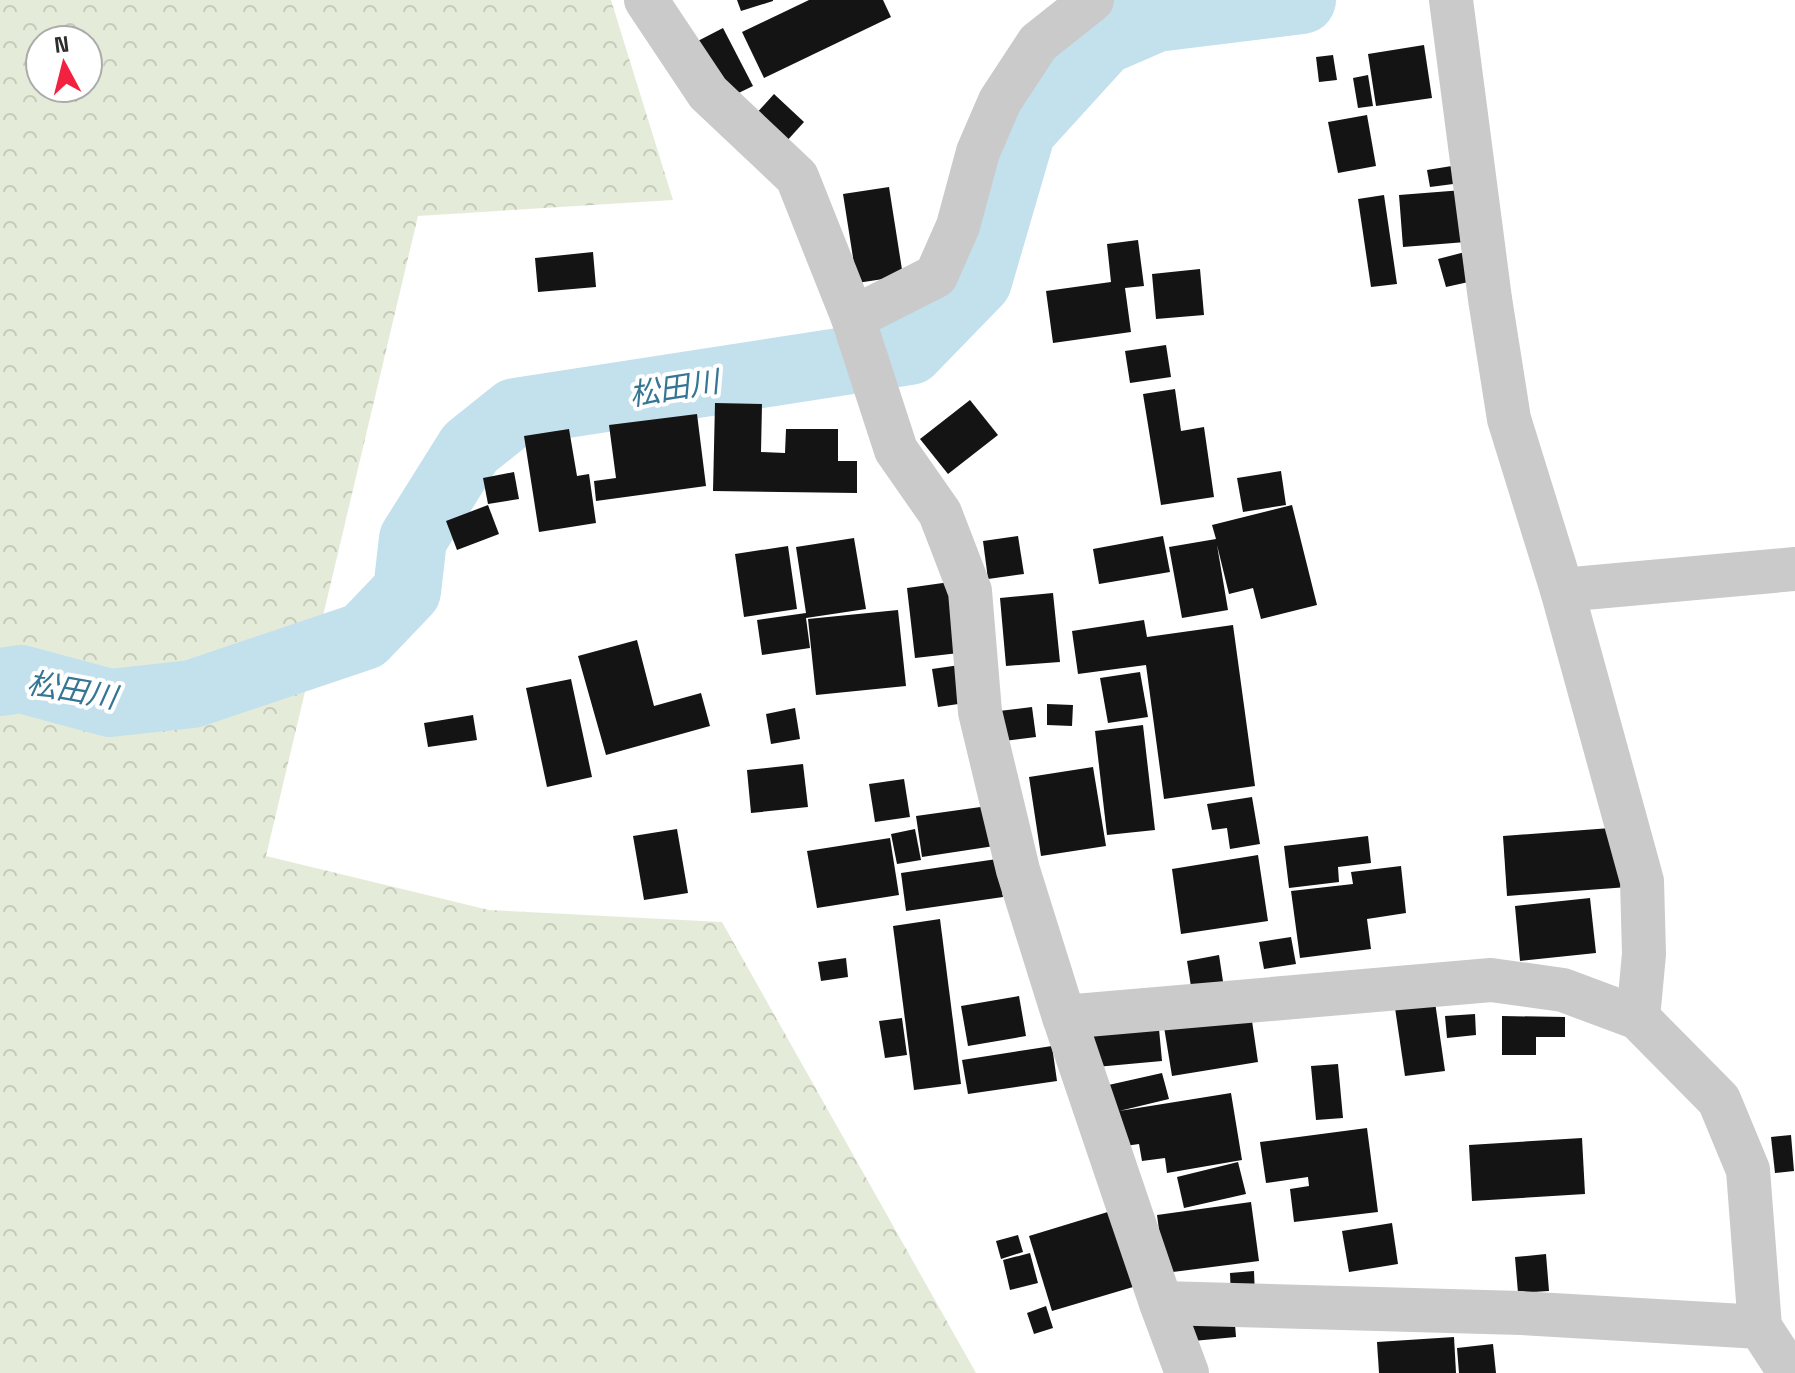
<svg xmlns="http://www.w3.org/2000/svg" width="1795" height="1373" font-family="'Space Grotesk','Noto Sans JP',sans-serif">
	<defs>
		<pattern id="forest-crowns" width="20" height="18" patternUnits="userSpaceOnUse" patternTransform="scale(2)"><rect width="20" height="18" fill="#e4ecd9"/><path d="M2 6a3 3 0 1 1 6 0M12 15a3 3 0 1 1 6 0" fill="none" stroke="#c4cbbb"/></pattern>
	</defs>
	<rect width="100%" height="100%" fill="#fff"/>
	<path fill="url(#forest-crowns)" fill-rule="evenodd" d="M0,0H611L673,200L418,216L266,856L489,910L722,922L976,1373H0ZM88,40V88H40V40Z"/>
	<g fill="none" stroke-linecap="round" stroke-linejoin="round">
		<polyline stroke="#c3e0ed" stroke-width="68" points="0,682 21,679 110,703 192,694 364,636 407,591 413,539 470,448 515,412 910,351 978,281 1022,130 1103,41 1156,18 1302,0"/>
	</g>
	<g fill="#141414">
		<polygon points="737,0 773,0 773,1 741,11"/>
		<polygon points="809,0 883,0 891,17 764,78 742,32"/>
		<polygon points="723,28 753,86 722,101 692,44"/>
		<polygon points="1424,45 1432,98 1376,106 1368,54"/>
		<polygon points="1333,55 1337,80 1319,82 1316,57"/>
		<polygon points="1368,75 1373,106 1358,108 1353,78"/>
		<polygon points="774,94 804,122 785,143 754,116"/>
		<polygon points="1367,115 1376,166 1338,173 1328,122"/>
		<polygon points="1458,165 1461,183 1430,187 1427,170"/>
		<polygon points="889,187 903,276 857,283 843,194"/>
		<polygon points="1463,190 1466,242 1403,247 1399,195"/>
		<polygon points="1384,195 1397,284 1371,287 1358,199"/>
		<polygon points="1138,240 1144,286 1125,288 1131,332 1053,343 1046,291 1111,282 1107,244"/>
		<polygon points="593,252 596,287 538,292 535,258"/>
		<polygon points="1465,252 1473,281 1446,287 1438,259"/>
		<polygon points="1200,269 1204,315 1156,319 1152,274"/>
		<polygon points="1166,345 1171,377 1130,383 1125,351"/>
		<polygon points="1175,389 1181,431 1204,427 1214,497 1161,505 1143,394"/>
		<polygon points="970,400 998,435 948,474 920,439"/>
		<polygon points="715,403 762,404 761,452 785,453 786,429 838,429 838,461 857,461 857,493 713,491"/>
		<polygon points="697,414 706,486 596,501 594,481 616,478 609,425"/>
		<polygon points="569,429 577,476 589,474 596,523 539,532 524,436"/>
		<polygon points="1281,471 1286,505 1243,512 1237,478"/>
		<polygon points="514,472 519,499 488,504 483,478"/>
		<polygon points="488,505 499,534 457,550 446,521"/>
		<polygon points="1292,505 1317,605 1261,619 1253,588 1229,594 1217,545 1228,610 1182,618 1169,547 1216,539 1212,525"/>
		<polygon points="1018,536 1024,574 988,579 983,541"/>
		<polygon points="1163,536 1170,572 1099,584 1093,549"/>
		<polygon points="854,538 866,609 806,618 810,648 762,655 757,620 806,613 796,547"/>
		<polygon points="788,546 797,609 744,617 735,554"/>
		<polygon points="950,582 959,653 915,658 907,588"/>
		<polygon points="1053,593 1060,662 1006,666 1000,598"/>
		<polygon points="898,610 906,686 816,695 808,619"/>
		<polygon points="1144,620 1147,637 1233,625 1255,786 1164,799 1146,665 1078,674 1072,631"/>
		<polygon points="637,640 654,706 701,693 710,726 606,755 578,656"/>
		<polygon points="960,665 965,703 938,707 932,669"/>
		<polygon points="1140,672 1148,717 1108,723 1100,678"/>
		<polygon points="571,679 592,777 547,787 526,688"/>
		<polygon points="1047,704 1073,705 1072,726 1047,725"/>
		<polygon points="1032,707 1036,737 1004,741 999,711"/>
		<polygon points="795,708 800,739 771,744 766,714"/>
		<polygon points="473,715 477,740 428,747 424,723"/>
		<polygon points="1143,725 1155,830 1107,835 1095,731"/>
		<polygon points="803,764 808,807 751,813 747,770"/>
		<polygon points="1093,767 1106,846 1041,856 1029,777"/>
		<polygon points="904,779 910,817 875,822 869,784"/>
		<polygon points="1252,797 1260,844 1230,849 1227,828 1212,830 1207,804"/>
		<polygon points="995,805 1001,845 922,857 916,816"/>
		<polygon points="1624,827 1628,887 1507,896 1503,836"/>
		<polygon points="677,829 688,893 644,900 633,836"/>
		<polygon points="915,829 921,860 897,864 891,834"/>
		<polygon points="1368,836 1371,863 1338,867 1339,882 1289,888 1284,846"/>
		<polygon points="890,838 899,895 817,908 807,851"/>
		<polygon points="1258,855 1268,921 1181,934 1172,869"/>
		<polygon points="997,859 1003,897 906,911 901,873"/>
		<polygon points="1401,866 1406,913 1367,919 1371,949 1300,958 1291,891 1353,884 1351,872"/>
		<polygon points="1590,898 1596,953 1520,961 1515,906"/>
		<polygon points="940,919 961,1084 914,1090 893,926"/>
		<polygon points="1291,937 1296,964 1264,969 1259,942"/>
		<polygon points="1219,955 1224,988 1192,993 1187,961"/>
		<polygon points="846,958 848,977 821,981 818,962"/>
		<polygon points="1019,996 1026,1036 968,1046 961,1006"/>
		<polygon points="1435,1002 1445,1071 1405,1076 1395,1008"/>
		<polygon points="1251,1014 1258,1062 1172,1076 1164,1027"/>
		<polygon points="1475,1014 1476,1035 1447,1038 1445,1016"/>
		<polygon points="1502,1016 1565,1017 1565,1037 1536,1037 1536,1055 1502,1055"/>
		<polygon points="902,1018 907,1055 885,1058 879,1021"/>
		<polygon points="1159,1029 1162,1061 1096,1067 1093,1034"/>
		<polygon points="1052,1046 1057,1081 968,1094 962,1060"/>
		<polygon points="1338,1064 1343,1118 1316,1120 1311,1066"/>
		<polygon points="1162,1073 1169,1099 1119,1111 1231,1093 1242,1160 1167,1173 1165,1158 1142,1161 1139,1144 1118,1147 1104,1086"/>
		<polygon points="1367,1128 1378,1212 1294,1222 1290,1189 1309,1186 1308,1177 1266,1183 1260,1142"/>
		<polygon points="1791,1135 1794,1171 1775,1173 1771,1137"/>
		<polygon points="1582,1138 1585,1194 1472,1201 1469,1145"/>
		<polygon points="1238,1162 1246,1194 1184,1208 1177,1177"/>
		<polygon points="1251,1202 1259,1261 1165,1273 1157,1215"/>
		<polygon points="1111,1211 1133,1287 1052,1311 1029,1236"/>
		<polygon points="1392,1223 1398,1264 1349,1272 1342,1231"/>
		<polygon points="1018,1235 1023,1252 1001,1259 996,1241"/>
		<polygon points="1030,1253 1038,1283 1010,1290 1003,1260"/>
		<polygon points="1546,1254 1549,1291 1518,1293 1515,1257"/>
		<polygon points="1254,1271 1255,1296 1231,1298 1230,1273"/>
		<polygon points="1046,1306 1053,1328 1034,1334 1027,1313"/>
		<polygon points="1234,1312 1236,1337 1193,1341 1191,1314"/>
		<polygon points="1454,1337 1456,1373 1379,1373 1377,1342"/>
		<polygon points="1493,1344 1496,1373 1459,1373 1457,1348"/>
	</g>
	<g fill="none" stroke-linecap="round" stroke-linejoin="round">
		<g stroke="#cacaca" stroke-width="44">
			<polyline points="646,0 708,93 797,177 853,318 896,450 940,513 970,591 980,712 1018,870 1064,1017 1161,1303 1187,1373"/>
			<polyline points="1451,0 1490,299 1509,419 1562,590 1642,881 1644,954 1638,1018"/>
			<polyline points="853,318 936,276 958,226 978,152 1000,101 1038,43 1092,0"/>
			<polyline points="1562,590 1795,569"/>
			<polyline points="1064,1017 1491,980 1563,990 1638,1018 1719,1100 1748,1170 1760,1327 1790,1373"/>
			<polyline points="1161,1303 1521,1313 1760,1327"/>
		</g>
	</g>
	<g text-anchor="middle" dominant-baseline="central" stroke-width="8" stroke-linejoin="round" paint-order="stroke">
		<g font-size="30" font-style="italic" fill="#357694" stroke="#fff">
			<text transform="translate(674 388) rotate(-9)">松田川</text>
			<text transform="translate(72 690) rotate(10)">松田川</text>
		</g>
	</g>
	<g transform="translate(64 64) rotate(353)"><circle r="38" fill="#ffffff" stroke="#ababab" stroke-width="2"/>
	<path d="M0-6L14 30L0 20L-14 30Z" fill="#f22140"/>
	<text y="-12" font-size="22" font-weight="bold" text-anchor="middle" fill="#2d2d2d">N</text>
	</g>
</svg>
